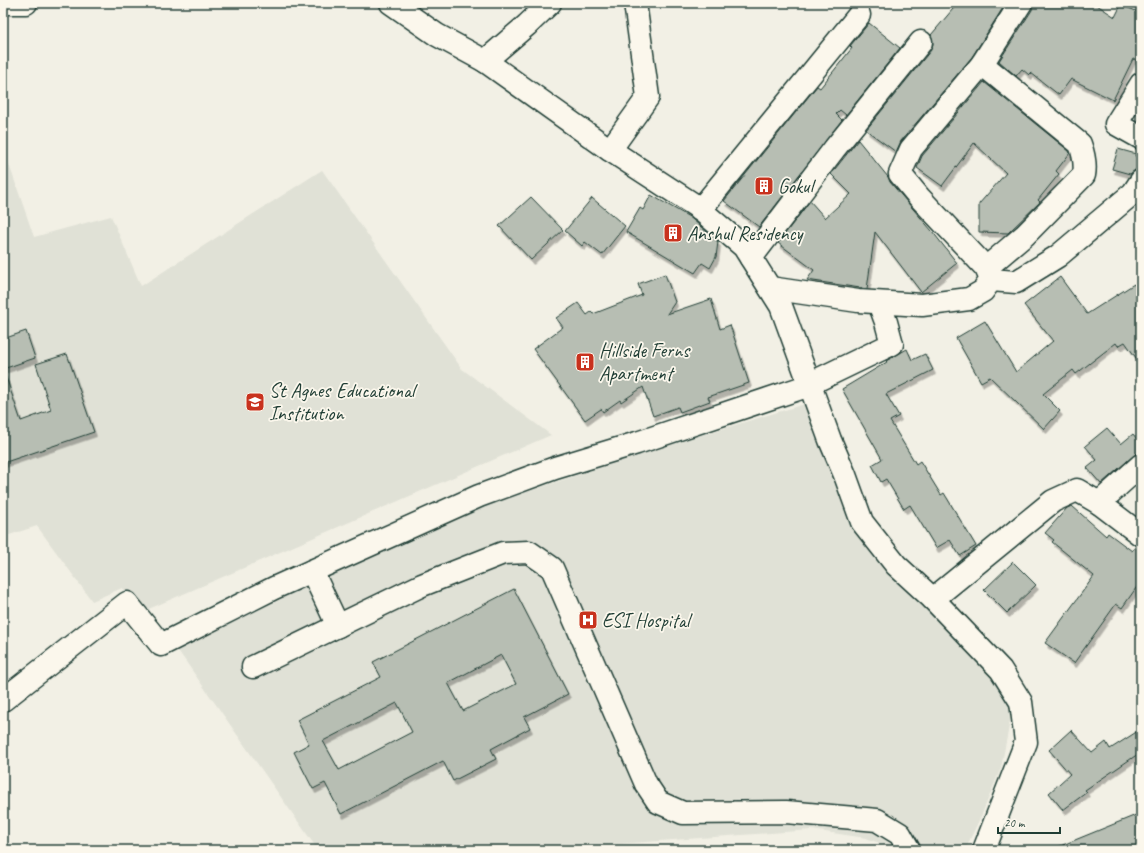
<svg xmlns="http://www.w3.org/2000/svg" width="1144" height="853" font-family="Caveat,sans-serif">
	<defs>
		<filter id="shadow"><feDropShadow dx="2.5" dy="4.5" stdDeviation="0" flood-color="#0004"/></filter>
	</defs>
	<rect width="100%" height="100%" fill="#f2f0e5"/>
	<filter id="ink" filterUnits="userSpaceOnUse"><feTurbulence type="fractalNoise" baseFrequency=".025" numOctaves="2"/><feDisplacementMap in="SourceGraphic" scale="8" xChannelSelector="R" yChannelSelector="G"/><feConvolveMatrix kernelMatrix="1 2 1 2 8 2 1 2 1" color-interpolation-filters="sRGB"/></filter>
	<g filter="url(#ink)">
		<g fill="#e0e1d6">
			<polygon points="3,147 34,237 111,216 141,286 322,170 462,369 551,435 144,611 122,588 92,601 37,526 3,537"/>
			<polygon points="805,404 835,483 861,541 989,673 1012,711 1001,768 982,814 965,850 899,850 866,838 812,830 536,850 318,850 177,649 450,518 651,450"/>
		</g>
		<g fill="#b7beb3" stroke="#1f3d34" fill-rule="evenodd" filter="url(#shadow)">
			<polygon points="958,3 1006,3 972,57 901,141 896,152 866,130 931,50 933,44 931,35"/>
			<polygon points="1033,3 1094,3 1115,17 1121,5 1141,13 1141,62 1133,59 1113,100 1071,79 1059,95 1031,73 1029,75 1022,69 1016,76 999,61 1032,10"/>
			<polygon points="869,23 900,48 846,115 840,110 836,114 842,120 759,227 724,201 817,86 820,88 852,48 850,46"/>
			<polygon points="984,82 1069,151 1070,153 1056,171 1059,174 1038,200 1040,202 1008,233 979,232 979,204 1006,173 974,143 942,186 917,168 922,156"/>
			<polygon points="858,140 888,177 890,182 932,231 957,263 921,292 875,232 867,289 807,280 814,270 778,243 810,201 825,218 851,194 831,174"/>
			<polygon points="1118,149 1136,154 1135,156 1141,158 1141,169 1135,170 1130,174 1112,169"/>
			<polygon points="651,195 691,218 718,242 716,257 710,268 702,263 695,273 626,232 640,208 643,210"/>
			<polygon points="531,197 563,230 531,260 499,226"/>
			<polygon points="592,198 625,226 602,255 585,242 582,246 565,231"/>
			<polygon points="665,274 675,302 667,314 711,299 720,329 730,325 749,383 708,397 710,401 680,412 678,407 653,416 643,387 621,402 620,400 603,412 601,409 585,420 533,349 563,327 556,318 578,303 587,315 591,312 593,314 642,295 638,284"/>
			<polygon points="1060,277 1087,314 1134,284 1141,295 1141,365 1125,342 1118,346 1116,343 1076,374 1073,370 1043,394 1060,411 1044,429 990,377 981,382 956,338 985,321 1016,372 1053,341 1024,305"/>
			<polygon points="26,331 35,358 3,369 3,339"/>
			<polygon points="907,349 912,360 925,354 933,370 886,394 899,416 890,421 916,464 920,461 941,495 944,493 976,546 960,556 950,540 936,548 910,505 904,509 886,479 881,482 872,465 882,459 842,389 887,362 886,361"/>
			<polygon points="67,354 94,432 3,463 3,378 6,377 21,421 51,410 36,364"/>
			<polygon points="1107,428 1121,444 1133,434 1141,444 1141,453 1133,456 1101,484 1087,468 1097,460 1085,446"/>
			<polygon points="1072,506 1106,536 1108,533 1132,551 1136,546 1141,547 1141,581 1122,608 1116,604 1074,663 1045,643 1094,576 1052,542 1054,540 1045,533 1067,508"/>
			<polygon points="1013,562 1036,585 1007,613 984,590"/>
			<path d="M514,589L568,694L524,717L530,728L491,749L496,759L453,781L443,761L341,814L325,783L313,789L294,752L309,744L297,720L381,677L373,662ZM501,655L516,684L463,711L448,683ZM397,703L412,732L339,770L323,741Z"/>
			<polygon points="1141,729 1141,752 1085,790 1087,792 1063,810 1049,793 1070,774 1049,750 1071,730 1092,753 1106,742 1110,749"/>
			<polygon points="1141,813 1141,850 1053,850 1053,849"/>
		</g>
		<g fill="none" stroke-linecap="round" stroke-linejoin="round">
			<g stroke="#1f3d34" stroke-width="25">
				<g id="minor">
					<polyline points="9,3 26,3"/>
					<polyline points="391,3 437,35 485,61 610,150 696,206 744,247 781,306 830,440 845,475 862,522 896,565 933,599 1001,670 1021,702 1026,742 984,850"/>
					<polyline points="485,61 527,25 550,3"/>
					<path d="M982,64L1080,144C1084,155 1086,164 1084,175L1025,235L986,268"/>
					<polyline points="1141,84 1116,124 1141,138"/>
					<polyline points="610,150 648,97 635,3"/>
					<polyline points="700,210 859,15"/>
					<polyline points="751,258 835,148 921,42"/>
					<polyline points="991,280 1016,282 1058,256 1133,193 1141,181"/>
					<polyline points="770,288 858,301 922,305 969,299 983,291 991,280 986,268 919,197 900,174 911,149 982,64 1021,3"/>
					<polyline points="1099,503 1141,465"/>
					<polyline points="312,571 338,626"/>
					<polyline points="933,599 1053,501 1077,490 1099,503 1141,535"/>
					<polyline points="253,667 422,585 503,553 529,552 552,568 646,784 658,802 683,813 786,812 877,820 900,834 909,850"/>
					<polyline points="3,700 127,603 161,645 274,588 479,496 555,468 637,443 801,388 892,344 886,322 879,303"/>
				</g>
			</g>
			<use href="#minor" stroke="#fbf7ec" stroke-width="22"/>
		</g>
	</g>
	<defs>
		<g id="building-square" transform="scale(1)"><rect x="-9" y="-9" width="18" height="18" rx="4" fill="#c8321e" stroke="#fbf7ec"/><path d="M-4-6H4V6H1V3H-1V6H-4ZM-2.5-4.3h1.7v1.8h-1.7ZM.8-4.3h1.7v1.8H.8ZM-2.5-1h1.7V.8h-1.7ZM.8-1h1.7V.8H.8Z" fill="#fff"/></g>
		<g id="school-square" transform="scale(1)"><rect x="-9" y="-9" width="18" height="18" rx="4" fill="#c8321e" stroke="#fbf7ec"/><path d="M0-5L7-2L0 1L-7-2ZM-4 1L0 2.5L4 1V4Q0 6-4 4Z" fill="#fff"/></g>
		<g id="hospital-square" transform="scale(1)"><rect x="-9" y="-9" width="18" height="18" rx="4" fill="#c8321e" stroke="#fbf7ec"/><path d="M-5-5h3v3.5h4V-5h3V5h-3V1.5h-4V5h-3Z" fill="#fff"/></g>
	</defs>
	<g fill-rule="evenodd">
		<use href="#building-square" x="764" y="186"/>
		<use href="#building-square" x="673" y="233"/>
		<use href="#building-square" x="585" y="362"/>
		<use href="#school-square" x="255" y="402"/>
		<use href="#hospital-square" x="588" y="620"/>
	</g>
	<g text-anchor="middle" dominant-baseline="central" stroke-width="3.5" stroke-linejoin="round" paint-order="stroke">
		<g font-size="20" fill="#1f3d34" stroke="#fbf7ec" text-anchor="start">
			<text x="778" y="186">Gokul</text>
			<text x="687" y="233">Anshul Residency</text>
			<text x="599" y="350">Hillside Ferns<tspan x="599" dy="23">Apartment</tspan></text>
			<text x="269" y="390">St Agnes Educational<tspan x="269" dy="23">Institution</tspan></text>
			<text x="602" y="620">ESI Hospital</text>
		</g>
	</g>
	<rect width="1144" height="853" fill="none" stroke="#fbf7ec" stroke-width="16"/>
	<rect x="8" y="8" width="1128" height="837" fill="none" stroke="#1f3d34" stroke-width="1.5" filter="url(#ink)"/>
	<path d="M998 827v6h62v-6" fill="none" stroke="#1f3d34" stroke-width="2"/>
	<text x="1004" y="827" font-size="12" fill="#1f3d34" stroke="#fbf7ec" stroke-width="3" paint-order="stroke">20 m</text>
</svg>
